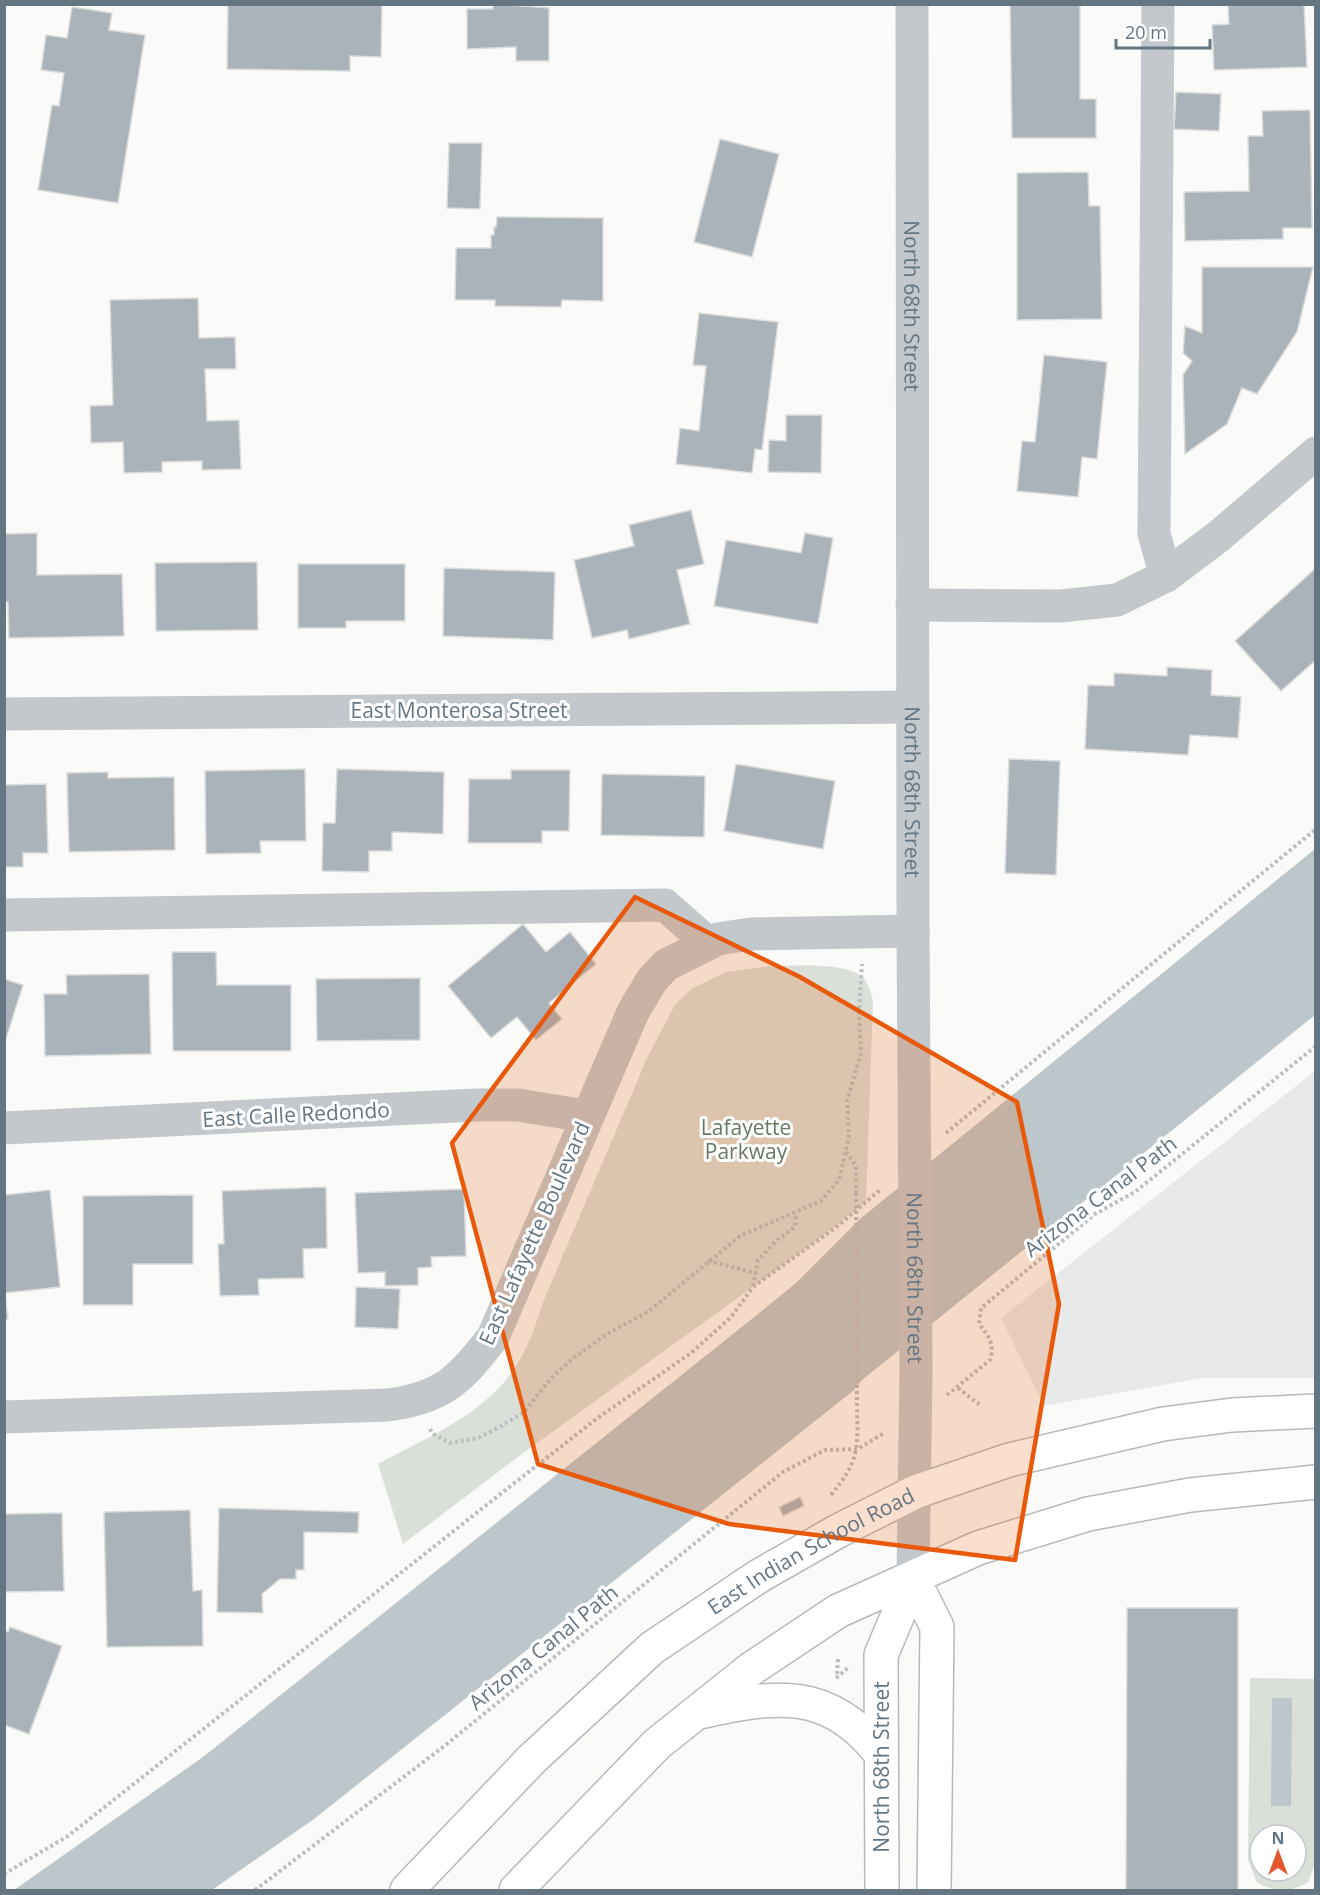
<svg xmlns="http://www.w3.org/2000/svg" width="1320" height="1895" font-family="'Open Sans',sans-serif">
	<rect width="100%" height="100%" fill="#fafaf8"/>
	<polygon fill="#e8e9e9" points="1315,1071 1315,1378 1202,1378 1044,1406 1001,1318"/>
	<g fill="#dadfd7" fill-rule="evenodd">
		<path d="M771,966C795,966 840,962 860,975C868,981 871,992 873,1001L866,1202L812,1244L522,1454L403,1544L378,1464C426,1438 486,1414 516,1366C529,1346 536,1324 543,1302L648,1056L675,1005L691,989L726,972Z"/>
		<path d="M1250,1678L1315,1679L1316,1861L1308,1882C1290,1893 1276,1892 1257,1883L1248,1860ZM1260,1835H1296V1871H1260Z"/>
	</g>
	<g fill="#bbc7cb">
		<polygon points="1315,849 1315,1015 862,1380 853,1391 314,1819 212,1890 14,1890 203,1757 758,1314 796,1283 860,1219"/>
		<polygon points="1272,1698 1292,1698 1291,1806 1271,1806"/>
		<path d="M1296,1840L1303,1854C1302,1875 1282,1884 1267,1871H1296Z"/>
	</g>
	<g fill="#aab3b9" stroke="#dcdcda" stroke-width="1.5">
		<polygon points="228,4 382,4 381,57 350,56 350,71 227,69"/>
		<polygon points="493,4 549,8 549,61 516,61 516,47 467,49 467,9 493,9"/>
		<polygon points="1010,4 1080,4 1080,99 1096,99 1096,138 1012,138"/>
		<polygon points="1228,4 1304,4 1307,67 1214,70 1212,25 1229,24"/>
		<polygon points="72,7 112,13 109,30 145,35 118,203 38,190 52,105 59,106 64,73 41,70 46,35 67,38"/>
		<polygon points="1176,92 1221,94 1219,131 1174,129"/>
		<polygon points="1310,110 1312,228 1283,228 1283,239 1185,241 1184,192 1249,191 1248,136 1263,136 1262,111"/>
		<polygon points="720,139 779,154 752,257 694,242"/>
		<polygon points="449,143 482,143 480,209 447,208"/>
		<polygon points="1088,172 1089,206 1100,206 1102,319 1017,320 1017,173"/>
		<polygon points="497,217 603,218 603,301 562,300 561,307 495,306 495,300 455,300 456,248 491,248 491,235 494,235 494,227 496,227"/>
		<polygon points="1202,267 1313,267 1297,332 1257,394 1242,388 1227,424 1185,454 1183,375 1192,361 1183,353 1185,326 1202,333"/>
		<polygon points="198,298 199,338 235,337 236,369 205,369 207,421 239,420 241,469 202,470 202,461 162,462 162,472 124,473 123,442 91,443 90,406 113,405 110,300"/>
		<polygon points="699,313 778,322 762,450 755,449 752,473 676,464 680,428 699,431 706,366 693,365"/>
		<polygon points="1044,355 1107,362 1097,459 1082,457 1078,497 1017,491 1022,441 1035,442"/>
		<polygon points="786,415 822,415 821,473 768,472 769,440 786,441"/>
		<polygon points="691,510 704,564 677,570 690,624 629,639 627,630 592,638 574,560 634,546 629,525"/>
		<polygon points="37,533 37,575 122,574 124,636 9,638 8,602 4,602 4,534"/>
		<polygon points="805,533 833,538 818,624 714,606 726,540 801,553"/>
		<polygon points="257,562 258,630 156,631 155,563"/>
		<polygon points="298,564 405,564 405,621 346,621 346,628 298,628"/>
		<polygon points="444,568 555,572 553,640 443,636"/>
		<polygon points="1316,568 1316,660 1281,691 1235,641"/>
		<polygon points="1167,667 1212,670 1211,695 1241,697 1238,738 1190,735 1188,755 1085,749 1088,685 1114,686 1114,673 1167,676"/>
		<polygon points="1009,759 1060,761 1056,875 1005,873"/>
		<polygon points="736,764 835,781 823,849 724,831"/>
		<polygon points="305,769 306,841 260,841 261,853 206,854 205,771"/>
		<polygon points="337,769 444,772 443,834 392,832 392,851 369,851 369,872 322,871 323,823 335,823"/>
		<polygon points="511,770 570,770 569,831 542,831 542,843 468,843 469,779 511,779"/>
		<polygon points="108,772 108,778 174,777 175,850 69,852 67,773"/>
		<polygon points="602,774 705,776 704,837 601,835"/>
		<polygon points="46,784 48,853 23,853 23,867 4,867 4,785"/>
		<polygon points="523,924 546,952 570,932 596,964 549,1003 562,1019 536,1040 517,1017 491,1038 448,986"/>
		<polygon points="172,952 216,952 217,985 291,985 291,1051 173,1051"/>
		<polygon points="149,974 151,1054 45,1056 44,994 67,994 66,975"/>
		<polygon points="420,978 420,1040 317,1041 316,979"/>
		<polygon points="4,979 23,985 4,1045"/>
		<polygon points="326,1187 327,1248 303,1249 304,1278 258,1279 259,1295 220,1296 218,1244 224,1244 222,1191"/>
		<polygon points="464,1189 466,1256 431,1257 432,1267 418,1268 418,1285 385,1286 385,1272 358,1273 355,1193"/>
		<polygon points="50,1190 60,1287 5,1293 8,1319 4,1319 4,1195"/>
		<polygon points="193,1195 193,1264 133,1264 133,1305 83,1305 83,1196"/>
		<polygon points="356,1287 400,1289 398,1329 355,1327"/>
		<polygon points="800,1497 804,1506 783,1516 779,1507"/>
		<polygon points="219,1508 359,1512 358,1533 304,1532 304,1570 296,1570 296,1579 280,1579 262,1594 263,1613 217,1612"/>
		<polygon points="190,1510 193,1591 202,1590 203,1646 107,1647 104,1512"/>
		<polygon points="62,1513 64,1591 4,1592 4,1514"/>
		<polygon points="1127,1608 1238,1608 1238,1890 1126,1890"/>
		<polygon points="10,1627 62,1646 29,1734 4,1725 4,1630 8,1632"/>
	</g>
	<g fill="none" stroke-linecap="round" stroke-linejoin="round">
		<g stroke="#b5babe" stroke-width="36">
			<g id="major">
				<polyline points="913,1579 937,1627 934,1890"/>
				<path d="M700,1712C776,1695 828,1687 881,1754"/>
				<path id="s2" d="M407,1890L532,1759L652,1648L759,1576L838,1531L915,1492L1009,1460L1163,1424L1232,1415L1316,1411"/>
				<polyline points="516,1890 657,1744 751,1669 838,1611 978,1548 1088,1514 1190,1495 1316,1482"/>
				<polyline points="882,1890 881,1655 913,1579"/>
			</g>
		</g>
		<g stroke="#bbbfc2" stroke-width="4" stroke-dasharray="3 3" stroke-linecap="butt">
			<polyline points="946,1133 1316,829"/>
			<polyline points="846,1152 856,1166 856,1193"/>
			<polyline points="708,1261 756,1273"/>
			<polyline points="753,1286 758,1260 777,1240 795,1227 796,1214"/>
			<polyline points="958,1388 980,1405"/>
			<path d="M947,1395L990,1360C995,1344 989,1336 979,1324L981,1308L1095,1214L1135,1192L1316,1046"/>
			<polyline points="430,1429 433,1434 450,1443 478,1438 498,1428 524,1412 553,1376 575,1357 607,1334 649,1311 740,1236 821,1201 839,1180 849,1137 847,1101 861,1053 859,1014 862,964"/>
			<path d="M831,1495C859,1461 858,1450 857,1406"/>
			<polyline points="837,1674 838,1659"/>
			<polyline points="836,1678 848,1668"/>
			<polyline points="4,1874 68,1836 503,1492 599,1417 691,1353 731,1317 753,1287 839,1225 881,1189"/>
			<polyline points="255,1890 443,1747 783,1472 825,1450 858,1449 884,1433"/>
		</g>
		<g stroke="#c3c8cc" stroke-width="33">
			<path id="s1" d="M912,4L913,931L916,1370L913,1579"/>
			<polyline points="1158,4 1154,534 1166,576"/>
			<polyline points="912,605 1061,606 1117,600 1166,576 1219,536 1316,453"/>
			<polyline points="4,714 913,707"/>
			<polyline points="4,915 665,905 708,943"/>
			<polyline points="4,1128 477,1105 518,1105 586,1116"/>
			<path d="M4,1417L388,1405C442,1398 460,1380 493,1337L633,1012L652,980L666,965L718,939L750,934L913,931"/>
		</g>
		<use href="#major" stroke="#fff" stroke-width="33"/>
		<polyline stroke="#bbbfc2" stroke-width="4" stroke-dasharray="3 3" stroke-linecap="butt" points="856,1193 857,1406"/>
	</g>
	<path fill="#e8590c" fill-opacity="0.2" stroke="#e8590c" stroke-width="4.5" stroke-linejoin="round" d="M635,897L800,977L1017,1102L1059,1304L1015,1560L729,1524L538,1464L452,1143Z"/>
	<g text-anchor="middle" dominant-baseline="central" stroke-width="6" stroke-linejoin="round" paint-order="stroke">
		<g font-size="21" fill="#657683" stroke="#fff">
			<text stroke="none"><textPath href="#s1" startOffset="302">North 68th Street</textPath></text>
			<text x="459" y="710">East Monterosa Street</text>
			<text stroke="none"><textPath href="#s1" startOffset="788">North 68th Street</textPath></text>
			<text transform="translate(296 1114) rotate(-3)">East Calle Redondo</text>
			<text transform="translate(1100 1196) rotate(-37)">Arizona Canal Path</text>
			<text transform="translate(534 1233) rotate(-66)">East Lafayette Boulevard</text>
			<text stroke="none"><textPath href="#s1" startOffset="1274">North 68th Street</textPath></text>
			<text stroke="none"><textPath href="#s2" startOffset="531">East Indian School Road</textPath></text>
			<text transform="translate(543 1647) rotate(-39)">Arizona Canal Path</text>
			<text transform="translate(881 1767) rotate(-90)">North 68th Street</text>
		</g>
		<g font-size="21" fill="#687a64" stroke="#fff">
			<text x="746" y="1127">Lafayette<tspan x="746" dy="24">Parkway</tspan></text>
		</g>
	</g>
	<rect width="1320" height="1895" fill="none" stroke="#657683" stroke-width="12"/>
	<g transform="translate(1278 1853)"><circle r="28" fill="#ffffff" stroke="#c1c8cd" stroke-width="1.5"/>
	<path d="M0-4.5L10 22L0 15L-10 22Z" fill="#e4572e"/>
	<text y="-9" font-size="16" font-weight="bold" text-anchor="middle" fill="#657683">N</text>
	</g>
	<path d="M1116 39v9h94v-9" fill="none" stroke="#657683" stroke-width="3"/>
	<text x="1125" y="39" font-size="18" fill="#657683" stroke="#ffffff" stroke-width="4.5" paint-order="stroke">20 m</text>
</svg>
